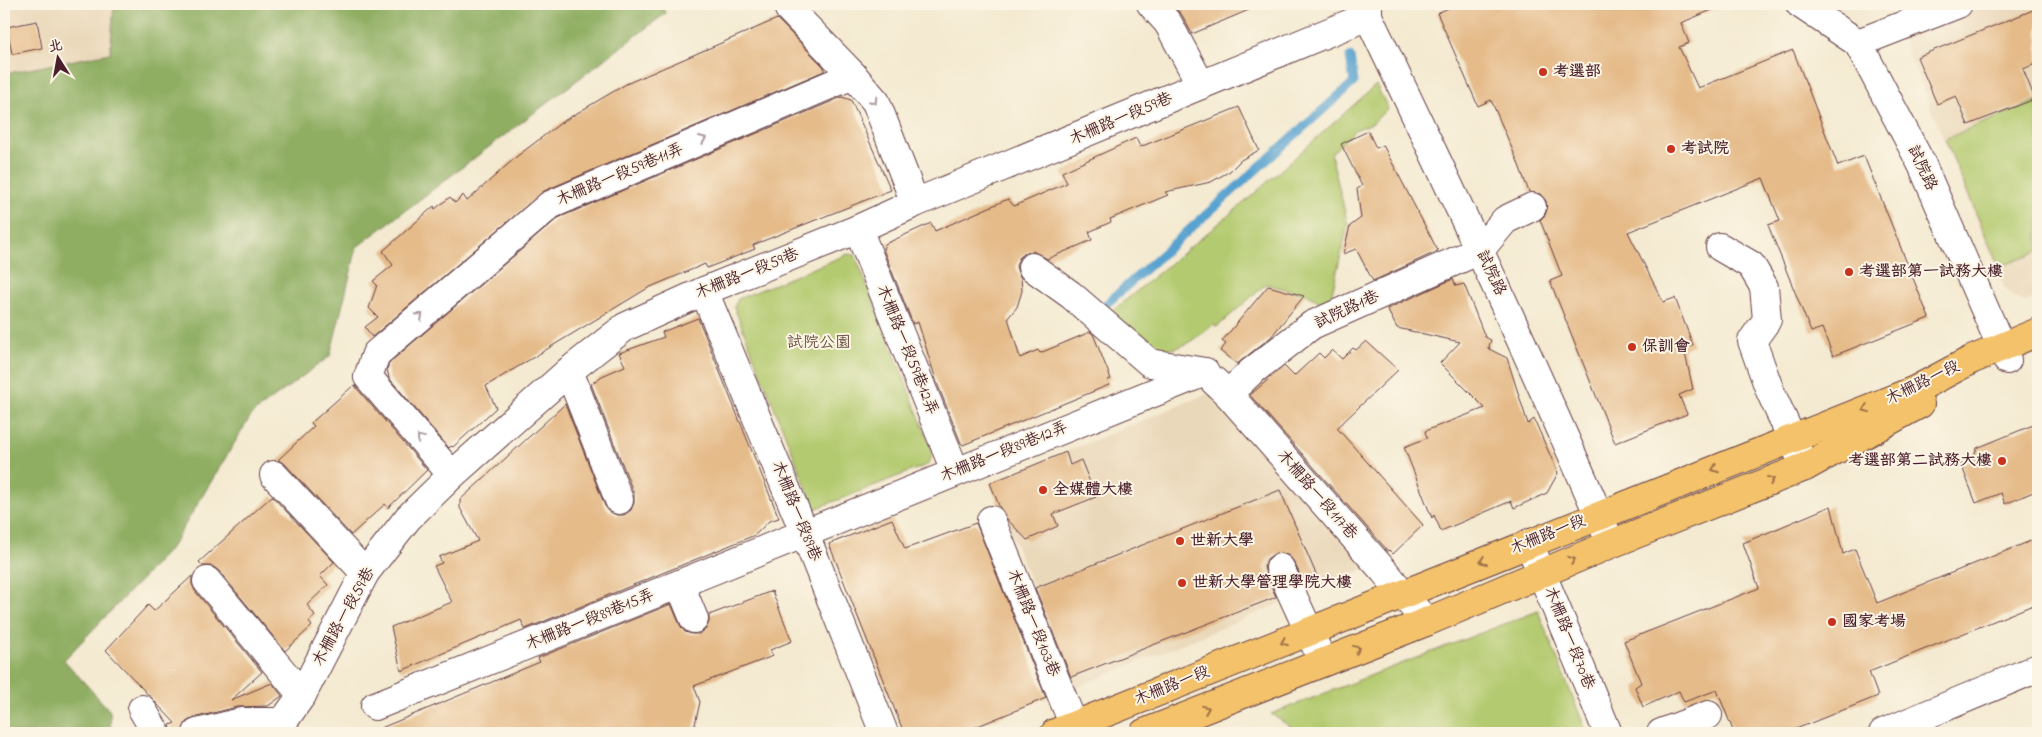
<svg xmlns="http://www.w3.org/2000/svg" width="2042" height="737" font-family="'Indie Flower','LXGW WenKai TC',sans-serif">
	<rect width="100%" height="100%" fill="#fcf5e5"/>
	<filter id="ink" filterUnits="userSpaceOnUse"><feTurbulence type="fractalNoise" baseFrequency=".02" numOctaves="2"/><feDisplacementMap in="SourceGraphic" scale="10" xChannelSelector="R" yChannelSelector="G"/><feConvolveMatrix kernelMatrix="1 2 1 2 8 2 1 2 1" color-interpolation-filters="sRGB"/></filter>
	<filter id="wash" filterUnits="userSpaceOnUse"><feTurbulence type="fractalNoise" baseFrequency=".0096" numOctaves="4" result="noise"/><feDisplacementMap in="SourceGraphic" scale="20" xChannelSelector="R" yChannelSelector="G"/><feGaussianBlur stdDeviation="1.12" result="paint"/><feColorMatrix in="noise" values="0 0 0 0 0 0 0 0 0 0 0 0 0 0 0 0 0 1.4 0 .05"/><feComposite in="paint" operator="in"/></filter>
	<g filter="url(#wash)">
		<rect width="100%" height="100%" fill="#f4ead1"/>
		<g fill="#ead8ba">
			<polygon points="4,4 114,4 110,53 4,74"/>
			<polygon points="1990,4 2038,4 2038,297 2025,302 2014,297 2004,287 1902,37"/>
			<polygon points="1214,391 1369,567 1075,688 990,483"/>
		</g>
		<g fill="#b4ca6f" stroke="#7f744d">
			<path d="M1376,85L1388,108L1373,123L1355,130L1331,154L1348,225L1331,297L1320,302L1308,295L1266,284L1217,327L1213,324C1206,330 1199,336 1191,341C1158,363 1133,334 1110,313L1246,201Z"/>
			<polygon points="2038,100 2038,252 1999,267 1945,139"/>
			<polygon points="848,254 855,255 933,452 929,464 815,509 734,307 738,299"/>
			<polygon points="1538,611 1587,733 1300,733 1271,714"/>
		</g>
		<polygon fill="#8fae62" stroke="#6c6646" points="114,4 661,4 666,13 357,247 330,356 252,414 171,548 64,660 110,711 111,733 4,733 4,74 110,53"/>
		<g fill="none" stroke-linecap="round" stroke-linejoin="round">
			<polyline stroke="#58a2cf" stroke-width="9" points="1103,307 1354,82 1350,57"/>
		</g>
		<g id="blocks">
			<g fill="#e5bb8a">
				<polygon points="1172,4 1263,4 1192,34 1182,15"/>
				<polygon points="1458,4 1726,4 1681,23 1689,43 1679,47 1698,88 1793,50 1838,166 1864,156 1929,318 1833,356 1822,328 1811,332 1768,225 1780,221 1763,178 1628,232 1663,302 1675,298 1693,345 1684,349 1693,389 1679,395 1687,414 1615,443 1550,281 1562,276 1540,220 1545,215 1547,209 1546,201 1540,194 1529,192 1517,160 1491,100 1478,106 1437,13"/>
				<polygon points="2038,8 2038,63 2023,69 2035,99 1968,125 1956,96 1937,104 1917,57"/>
				<polygon points="777,19 824,67 824,71 544,191 372,337 365,327 378,317 369,308 377,285 373,281 393,265 383,251 434,206 435,209 450,197 455,203 463,195 467,201 516,157 562,122 626,84"/>
				<polygon points="37,21 42,48 12,54 7,27"/>
				<polygon points="842,97 851,100 891,190 753,245 755,249 707,268 705,264 648,288 486,386 496,408 453,447 451,446 449,448 389,378 387,369 389,363 558,218"/>
				<polygon points="1239,107 1259,150 1241,160 1230,171 1211,182 1165,192 1168,195 1110,219 1111,222 1089,232 1092,240 1047,259 1033,251 1025,253 1019,258 1016,266 1018,273 1021,278 1022,291 1017,307 1008,318 1020,358 1038,350 1040,353 1090,332 1093,334 1111,379 1108,380 1109,385 963,445 961,443 937,383 918,322 913,324 883,249 885,244 931,223 935,231 1008,199 1014,206 1067,183 1062,172 1136,138 1140,147"/>
				<polygon points="1368,131 1376,148 1383,145 1438,251 1373,281 1356,249 1343,254 1350,226 1361,218 1357,189 1362,186 1341,144"/>
				<polygon points="1453,279 1456,286 1464,284 1485,337 1491,340 1489,346 1490,348 1487,348 1507,358 1528,424 1534,419 1558,473 1547,493 1514,508 1511,501 1441,531 1434,515 1432,518 1404,447 1427,438 1425,431 1485,408 1440,363 1460,342 1397,328 1387,309"/>
				<polygon points="1268,286 1304,296 1271,337 1237,364 1220,351 1226,344 1222,341"/>
				<polygon points="698,318 779,518 769,521 755,535 577,608 525,629 521,620 401,671 391,627 452,602 434,566 442,563 439,557 478,541 460,508 460,500 565,404 605,506 610,512 617,515 624,515 631,510 634,503 634,494 591,384 602,376 625,366 619,353 664,337 662,332"/>
				<polygon points="1366,341 1398,370 1337,428 1423,525 1393,554 1389,550 1388,551 1250,395 1284,366 1294,376 1319,353 1324,358 1332,350 1342,359 1353,348 1356,350"/>
				<polygon points="354,385 427,470 388,508 385,504 351,535 285,464 278,460 314,426 311,423"/>
				<polygon points="2038,423 2038,490 2005,504 2001,493 1976,503 1961,464 1973,458 1977,448"/>
				<polygon points="1066,452 1070,465 1081,460 1096,497 1053,514 1058,526 1027,540 1007,519 1000,508 990,483"/>
				<polygon points="1280,490 1319,581 1305,586 1294,562 1289,556 1282,553 1274,554 1267,559 1264,567 1266,574 1276,597 1071,677 1035,588"/>
				<polygon points="272,496 334,562 320,576 328,585 307,605 315,615 309,622 312,626 285,651 219,571 212,566 203,566 199,562"/>
				<polygon points="1831,506 1843,554 1855,549 1877,603 2038,538 2038,603 1869,672 1878,696 1786,733 1734,733 1717,690 1684,702 1679,691 1643,707 1635,687 1641,683 1624,641 1759,588 1743,543"/>
				<polygon points="892,519 905,549 976,523 1046,698 961,733 904,733 829,544"/>
				<polygon points="192,576 192,584 195,591 262,672 231,700 272,683 282,696 268,706 237,707 193,718 186,722 182,733 172,733 170,725 175,723 106,650 148,605 154,611"/>
				<polygon points="772,591 792,641 770,650 773,656 694,686 700,702 693,733 369,733 540,662 538,658 671,604 680,625 685,632 692,634 699,634 706,629 709,622 709,615"/>
			</g>
		</g>
	</g>
	<g filter="url(#ink)">
		<use href="#blocks" fill-opacity="0" stroke="#643d44" stroke-width="1"/>
		<g fill="none" stroke-linecap="round" stroke-linejoin="round">
			<g stroke="#643d44" stroke-width="30">
				<g id="minor">
					<polyline points="1151,4 1168,23 1201,85"/>
					<path d="M1368,4V16C1452,191 1535,366 1611,544"/>
					<polyline points="1800,4 1858,43 1922,165 2007,360"/>
					<polyline points="789,9 853,75"/>
					<polyline points="1858,43 1958,4"/>
					<polyline points="858,229 955,471"/>
					<polyline points="1720,247 1751,265 1764,287 1767,320 1752,341 1770,391 1805,467"/>
					<polyline points="1032,267 1071,295 1150,363 1205,372"/>
					<polyline points="704,291 805,534 884,733"/>
					<polyline points="569,371 619,500"/>
					<polyline points="1214,381 1228,394 1384,571 1426,622"/>
					<polyline points="1228,394 1251,372 1312,325 1480,250 1505,220 1532,207"/>
					<polyline points="274,475 365,573"/>
					<polyline points="452,475 368,377 376,354 550,205 853,75 876,102 915,203"/>
					<polyline points="991,520 1074,726"/>
					<polyline points="1529,543 1608,733"/>
					<polyline points="1280,568 1323,662"/>
					<polyline points="207,581 302,695"/>
					<polyline points="680,585 694,619"/>
					<path d="M375,706C652,596 927,482 1205,372"/>
					<polyline points="142,709 156,733"/>
					<polyline points="197,733 241,722 283,722"/>
					<polyline points="282,733 283,722 302,695 365,573 408,518 452,475 569,371 625,327 704,291 858,229 915,203 1368,16"/>
					<polyline points="1661,733 1708,715"/>
					<polyline points="1883,733 2038,668"/>
				</g>
			</g>
			<g stroke="#643d44" stroke-width="30">
				<g id="major">
					<polyline points="1055,733 1915,390 1971,360 2038,332"/>
					<polyline points="1144,733 1426,622 1611,544 1805,467 1920,404"/>
				</g>
			</g>
			<use href="#minor" stroke="#fff" stroke-width="28"/>
			<use href="#major" stroke="#f3c26a" stroke-width="28"/>
		</g>
		<defs><path id="oneway-chevron" d="M-2-3.5L2.5 0L-2 3.5" fill="none" stroke-width="1.6" stroke-linecap="round" stroke-linejoin="round" transform="scale(1.25)"/></defs>
		<g stroke="#ae9aa0">
			<use href="#oneway-chevron" transform="translate(874 101) rotate(57)"/>
			<use href="#oneway-chevron" transform="translate(703 139) rotate(-23)"/>
			<use href="#oneway-chevron" transform="translate(420 316) rotate(-41)"/>
			<use href="#oneway-chevron" transform="translate(420 438) rotate(-130)"/>
		</g>
		<g stroke="#9e704a">
			<use href="#oneway-chevron" transform="translate(1866 409) rotate(158)"/>
			<use href="#oneway-chevron" transform="translate(1715 469) rotate(159)"/>
			<use href="#oneway-chevron" transform="translate(1771 480) rotate(-22)"/>
			<use href="#oneway-chevron" transform="translate(1572 560) rotate(-22)"/>
			<use href="#oneway-chevron" transform="translate(1483 561) rotate(157)"/>
			<use href="#oneway-chevron" transform="translate(1284 642) rotate(158)"/>
			<use href="#oneway-chevron" transform="translate(1357 649) rotate(-22)"/>
			<use href="#oneway-chevron" transform="translate(1206 709) rotate(-22)"/>
		</g>
	</g>
	<g fill="#c8321e" stroke="#fcf5e5" stroke-width="2">
		<circle cx="1543" cy="72" r="5"/>
		<circle cx="1671" cy="149" r="5"/>
		<circle cx="1849" cy="272" r="5"/>
		<circle cx="1632" cy="347" r="5"/>
		<circle cx="2002" cy="461" r="5"/>
		<circle cx="1043" cy="490" r="5"/>
		<circle cx="1180" cy="541" r="5"/>
		<circle cx="1182" cy="583" r="5"/>
		<circle cx="1832" cy="622" r="5"/>
	</g>
	<g text-anchor="middle" dominant-baseline="central" stroke-width="4" stroke-linejoin="round" paint-order="stroke">
		<g font-size="16" font-weight="bold" fill="#4a1f2b" stroke="#fcf5e5" text-anchor="start">
			<text x="1553" y="72">考選部</text>
			<text x="1681" y="149">考試院</text>
			<text x="1859" y="272">考選部第一試務大樓</text>
			<text x="1642" y="347">保訓會</text>
			<text x="1992" y="461" text-anchor="end">考選部第二試務大樓</text>
			<text x="1053" y="490">全媒體大樓</text>
			<text x="1190" y="541">世新大學</text>
			<text x="1192" y="583">世新大學管理學院大樓</text>
			<text x="1842" y="622">國家考場</text>
		</g>
		<g font-size="16" fill="#4a1f2b" stroke="#fcf5e5">
			<text transform="translate(1121 119) rotate(-23)">木柵路一段59巷</text>
			<text transform="translate(1922 168) rotate(65)">試院路</text>
			<text transform="translate(620 175) rotate(-23)">木柵路一段59巷11弄</text>
			<text transform="translate(1491 273) rotate(65)">試院路</text>
			<text transform="translate(747 274) rotate(-22)">木柵路一段59巷</text>
			<text transform="translate(1347 310) rotate(-25)">試院路1巷</text>
			<text transform="translate(907 350) rotate(68)">木柵路一段59巷12弄</text>
			<text transform="translate(1923 383) rotate(-26)">木柵路一段</text>
			<text transform="translate(1004 452) rotate(-22)">木柵路一段89巷12弄</text>
			<text transform="translate(1317 495) rotate(49)">木柵路一段117巷</text>
			<text transform="translate(796 511) rotate(68)">木柵路一段89巷</text>
			<text transform="translate(1548 535) rotate(-22)">木柵路一段</text>
			<text transform="translate(344 617) rotate(-61)">木柵路一段59巷</text>
			<text transform="translate(590 620) rotate(-22)">木柵路一段89巷15弄</text>
			<text transform="translate(1033 623) rotate(68)">木柵路一段103巷</text>
			<text transform="translate(1569 638) rotate(68)">木柵路一段70巷</text>
			<text transform="translate(1172 686) rotate(-22)">木柵路一段</text>
		</g>
		<g font-size="16" fill="#6a523f" stroke="#fcf5e5">
			<text x="819" y="343">試院公園</text>
		</g>
	</g>
	<rect width="2042" height="737" fill="none" stroke="#fcf5e5" stroke-width="20"/>
	<g transform="translate(58 58) rotate(349)" stroke="#fcf5e5" stroke-width="4" paint-order="stroke">
	<path d="M0-4L9 19L0 12L-9 19Z" fill="#4a1f2b"/>
	<text y="-8" font-size="14" font-weight="bold" text-anchor="middle" fill="#4a1f2b">北</text>
	</g>
</svg>
